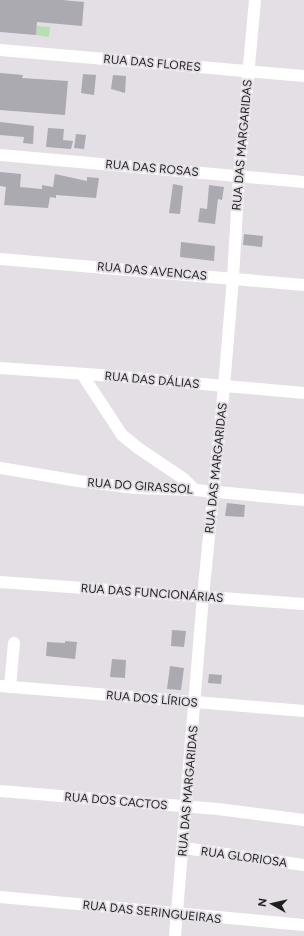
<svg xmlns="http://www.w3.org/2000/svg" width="304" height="936" font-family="Figtree,sans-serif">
	<rect width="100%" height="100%" fill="#e4dfe5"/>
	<polygon fill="#b8deb4" points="37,26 50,27 49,37 36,35"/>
	<g fill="#aaaab0">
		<polygon points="0,0 62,0 84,2 82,26 37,22 36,35 0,32"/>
		<polygon points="0,73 23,75 22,78 68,81 65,115 0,110"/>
		<polygon points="83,74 96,75 94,95 81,93"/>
		<polygon points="113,75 126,76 125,93 111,89"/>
		<polygon points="0,122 34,126 33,144 23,143 24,137 0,135"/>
		<polygon points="48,128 64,129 63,140 73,141 71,149 46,147"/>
		<polygon points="76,134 86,135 84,149 74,148"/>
		<polygon points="0,172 21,174 20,187 42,189 42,185 53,187 55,174 87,181 87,177 99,178 96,198 56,195 56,198 50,197 48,208 4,205 6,187 0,186"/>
		<polygon points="173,184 183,186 180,214 169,213"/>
		<polygon points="209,185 224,187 222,200 218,199 215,224 198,222 200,208 207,209"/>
		<polygon points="244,234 263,236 262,247 243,245"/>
		<polygon points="181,242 215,246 214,261 180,257"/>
		<polygon points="227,503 245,505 244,517 225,516"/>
		<polygon points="172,630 186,631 184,647 171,646"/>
		<polygon points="65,641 77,642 75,659 46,656 47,642 65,643"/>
		<polygon points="112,659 126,660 125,678 110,677"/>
		<polygon points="170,666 184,668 181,690 167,689"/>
		<polygon points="209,674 222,675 221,684 208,683"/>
	</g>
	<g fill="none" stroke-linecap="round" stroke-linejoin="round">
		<g stroke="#fff" stroke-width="12">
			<polyline points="0,50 304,76"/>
			<polyline points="0,155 304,182"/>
			<polyline points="0,259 304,285"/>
			<polyline points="0,368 100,375 304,393"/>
			<polyline points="82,374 122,435 138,448 184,479 195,490"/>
			<polyline points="0,468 78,481 136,488 195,490 304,500"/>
			<polyline points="0,582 304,604"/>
			<polyline points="0,686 304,711"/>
			<polyline points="10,687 14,643"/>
			<polyline points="0,791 218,809 304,820"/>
			<polyline points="184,848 304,865"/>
			<polyline points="0,897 304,925"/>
			<polyline points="175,936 203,596 224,387 233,278 239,176 255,0"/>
		</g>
	</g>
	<g text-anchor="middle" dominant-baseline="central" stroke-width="4" stroke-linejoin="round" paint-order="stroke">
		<g font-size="12" fill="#1f1e20" stroke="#e4dfe5">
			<text transform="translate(152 63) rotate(5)">RUA DAS FLORES</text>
			<text transform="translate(242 145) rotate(-85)">RUA DAS MARGARIDAS</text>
			<text transform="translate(152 168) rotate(5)">RUA DAS ROSAS</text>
			<text transform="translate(152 271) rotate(5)">RUA DAS AVENCAS</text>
			<text transform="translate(152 380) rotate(5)">RUA DAS DÁLIAS</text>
			<text transform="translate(216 468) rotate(-84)">RUA DAS MARGARIDAS</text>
			<text transform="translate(140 486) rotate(4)">RUA DO GIRASSOL</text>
			<text transform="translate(152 593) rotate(4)">RUA DAS FUNCIONÁRIAS</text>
			<text transform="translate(152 699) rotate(5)">RUA DOS LÍRIOS</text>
			<text transform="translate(188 791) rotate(-85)">RUA DAS MARGARIDAS</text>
			<text transform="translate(116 801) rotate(5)">RUA DOS CACTOS</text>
			<text transform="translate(244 857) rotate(8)">RUA GLORIOSA</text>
			<text transform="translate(152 912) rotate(6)">RUA DAS SERINGUEIRAS</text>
		</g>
	</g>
	<g transform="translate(272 904) rotate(278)" stroke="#e4dfe5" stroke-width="3" paint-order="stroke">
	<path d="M0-3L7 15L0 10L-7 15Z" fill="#1f1e20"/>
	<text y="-6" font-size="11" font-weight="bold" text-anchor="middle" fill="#1f1e20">N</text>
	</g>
</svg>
